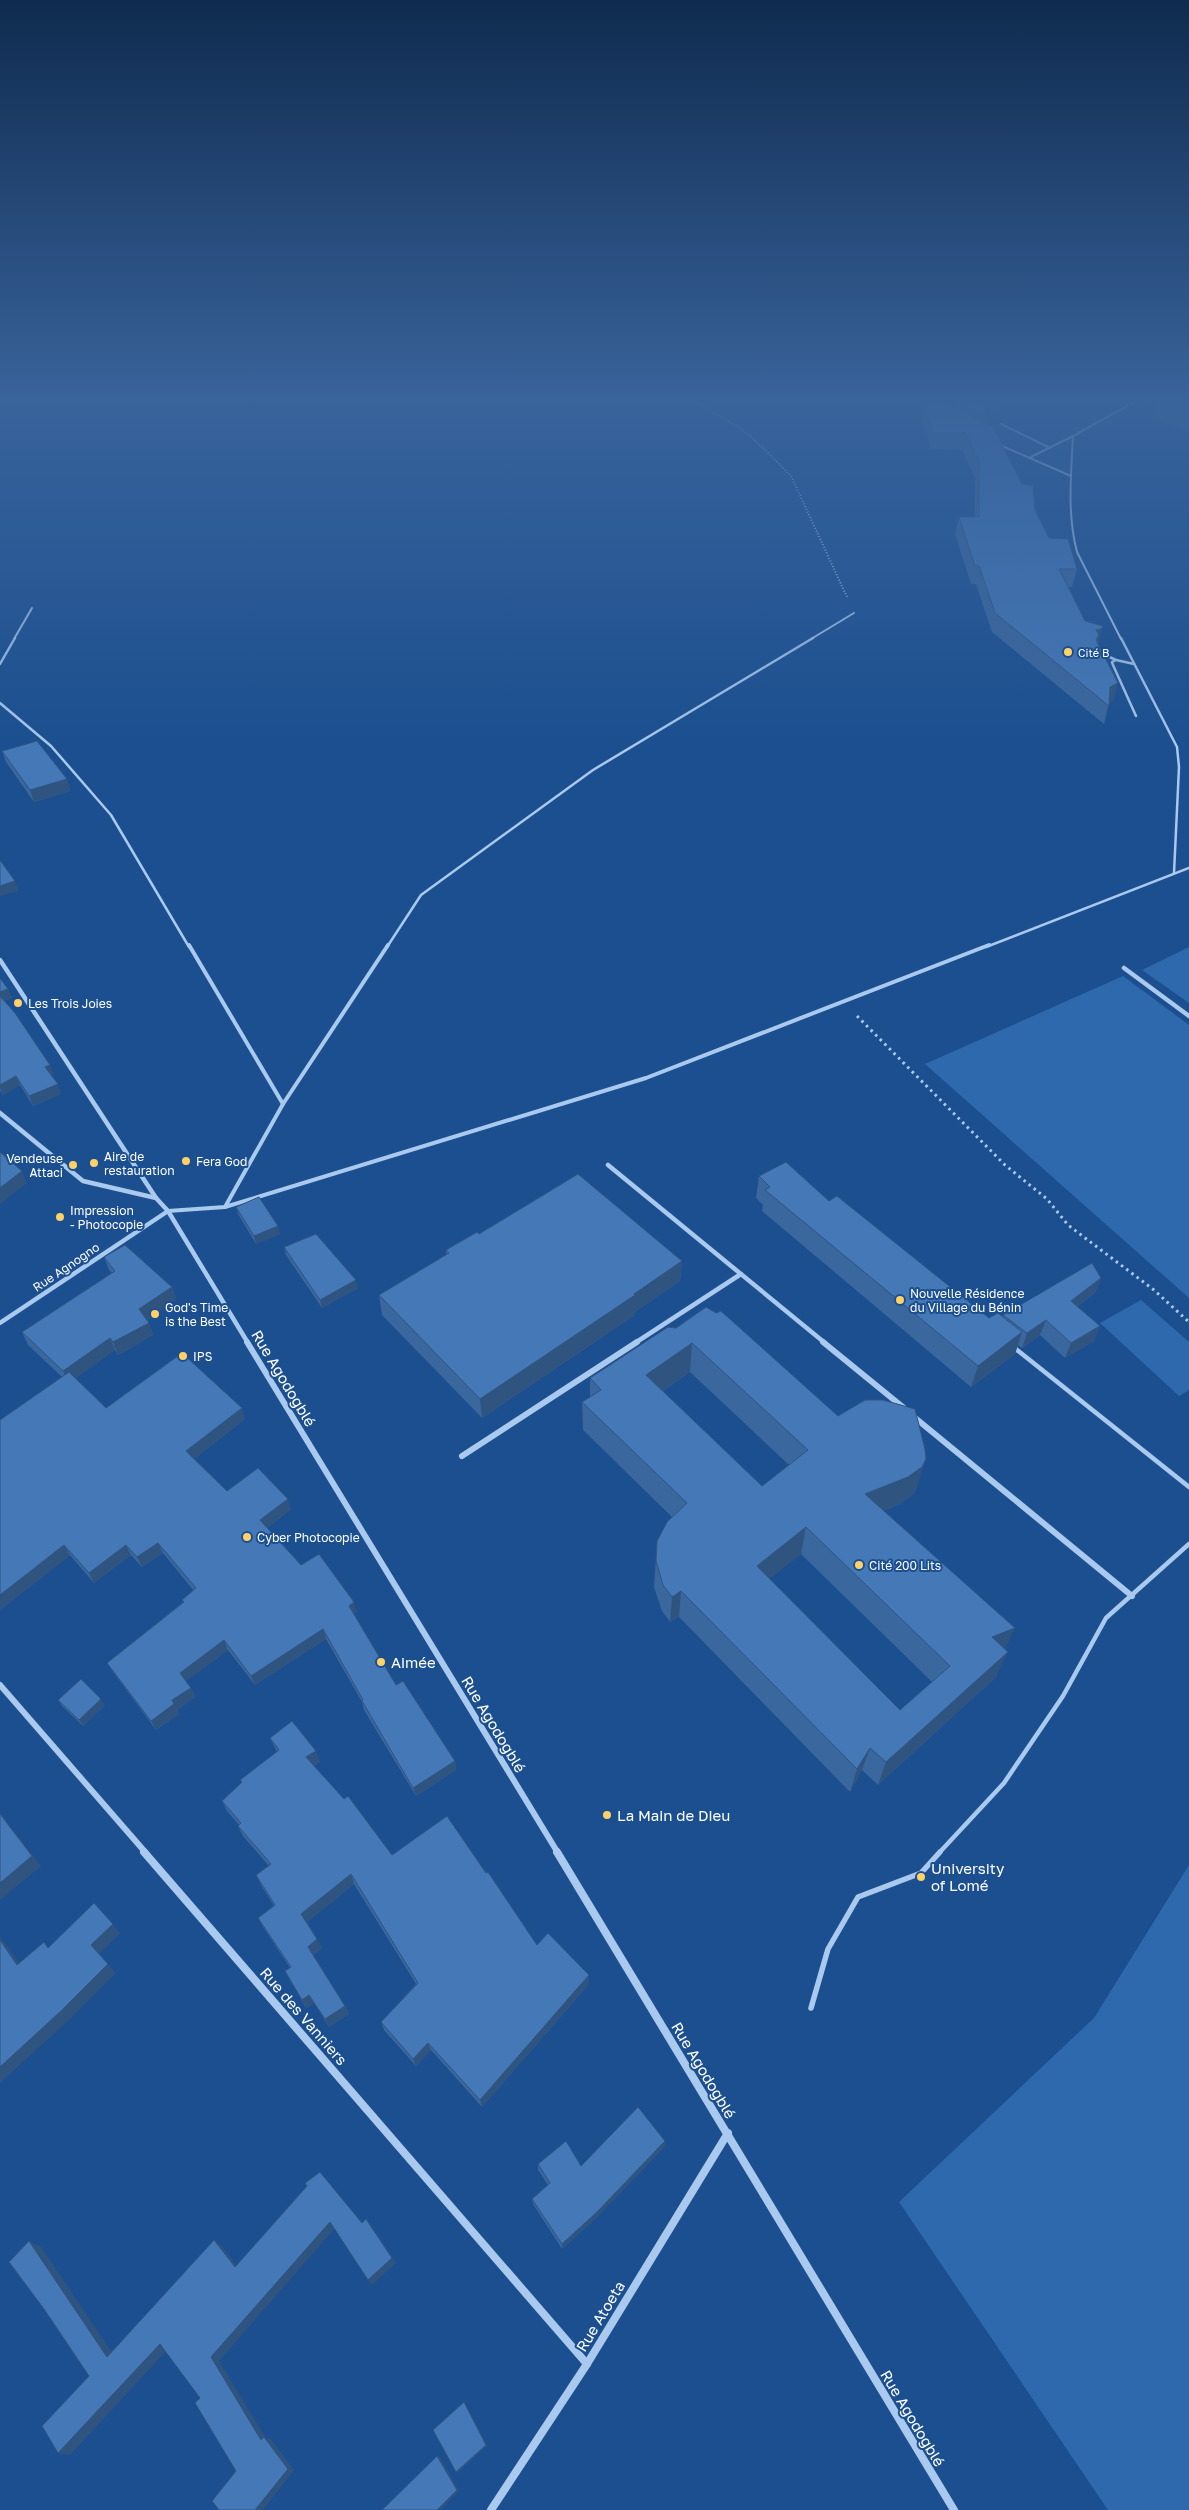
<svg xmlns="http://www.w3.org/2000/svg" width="1189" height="2510" font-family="'Golos Text',sans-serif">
	<rect width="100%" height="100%" fill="#1b4f8f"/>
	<g fill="#2e69ad">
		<polygon points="1189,947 1189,1003 1142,970"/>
		<polygon points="1123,976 1189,1025 1189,1298 925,1064"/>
		<polygon points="1141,1300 1189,1342 1189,1390 1179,1396 1100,1323"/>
		<polygon points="1189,1865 1189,2510 1108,2510 899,2202 1094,2018"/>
	</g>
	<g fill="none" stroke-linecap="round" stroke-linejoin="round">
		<g stroke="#a9c9ee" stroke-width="2" stroke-dasharray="1 2" stroke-linecap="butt">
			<polyline points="689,399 737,426 757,442 791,476 847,597"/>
			<polyline points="986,408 995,407"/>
		</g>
		<polyline stroke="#a9c9ee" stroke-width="3" stroke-dasharray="2.5 4" stroke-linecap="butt" points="857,1016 1005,1165 1047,1199 1068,1225 1154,1290 1189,1322"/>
		<g stroke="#a9c9ee" stroke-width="2">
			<polyline points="1001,424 1050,448"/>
			<polyline points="1000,445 1071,476"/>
			<polyline points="1029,458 1073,436"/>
			<polyline points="14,639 32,608"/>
			<polyline points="811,639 854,613"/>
			<path d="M1121,639L1077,552C1067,514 1071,475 1073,436L1140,399"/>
		</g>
		<g stroke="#a9c9ee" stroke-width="2.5">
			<polyline points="1121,638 1177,747 1179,767 1174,873"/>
			<polyline points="1101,653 1116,660 1134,664"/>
			<polyline points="1116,660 1112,662 1113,665 1136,716"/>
			<polyline points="0,664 15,638"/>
			<polyline points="0,703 51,746 111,815 189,947"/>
			<polyline points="387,947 421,895 593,770 813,638"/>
			<polyline points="986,947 1189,868"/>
		</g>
		<g stroke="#a9c9ee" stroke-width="4">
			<polyline points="189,945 283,1104"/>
			<polyline points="225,1207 283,1104 388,945"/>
			<polyline points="168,1211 225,1207 646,1078 989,945"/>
		</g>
		<g stroke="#a9c9ee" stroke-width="4.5">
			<polyline points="1012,1346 1189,1487"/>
			<polyline points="939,1853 1004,1783 1063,1696 1106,1618 1189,1544"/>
		</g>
		<polyline stroke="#a9c9ee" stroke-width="5.5" points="811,2008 828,1949 858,1897 921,1873 940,1852"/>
		<g stroke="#a9c9ee" stroke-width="4.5">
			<polyline points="0,960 156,1198 168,1211 248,1343"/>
			<polyline points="1124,968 1189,1016"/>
			<polyline points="0,1113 83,1181 156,1198"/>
			<polyline points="608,1165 825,1343"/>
			<polyline points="0,1323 168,1211"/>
			<polyline points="635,1343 741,1274"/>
		</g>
		<g stroke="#a9c9ee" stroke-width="6">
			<polyline points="247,1342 558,1853"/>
			<polyline points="823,1342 904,1408"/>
			<polyline points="914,1417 1132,1596"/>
			<polyline points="462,1456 637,1342"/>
			<polyline points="0,1685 146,1853"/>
		</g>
		<g stroke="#a9c9ee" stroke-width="8">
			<polyline points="144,1852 587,2364"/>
			<polyline points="557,1852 954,2510"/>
			<polyline points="491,2510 587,2364 728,2133"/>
		</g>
	</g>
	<g fill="#3a679d" fill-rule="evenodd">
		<polygon points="923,399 979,399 989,419 988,424 1035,510 1049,538 1077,569 1072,587 1068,587 1085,621 1098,644 1113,701 1109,703 1104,724 992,632 976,584 971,584 955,534 959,517 975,517 975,478 963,450 931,449 921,413"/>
		<polygon points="1189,399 1189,432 1155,419 1160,400"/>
		<polygon points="2,751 67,779 70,791 34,802 6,762"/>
		<polygon points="0,978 8,989 12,998 4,1001 54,1074 51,1075 61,1094 33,1106 20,1085 3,1095 0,1090"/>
		<polygon points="759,1176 829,1201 989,1318 1002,1316 1003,1315 1101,1278 1095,1293 1078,1306 1094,1341 1065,1358 1040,1335 1022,1348 1018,1345 1015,1354 971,1387 762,1211 763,1205 756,1198"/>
		<polygon points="236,1207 280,1234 256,1244 238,1214"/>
		<polygon points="479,1234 682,1261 680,1281 635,1312 635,1315 482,1418 382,1315 379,1295 446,1255 446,1250"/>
		<polygon points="284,1247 358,1288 322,1308 286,1255"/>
		<polygon points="104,1257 172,1287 176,1299 147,1320 149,1323 153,1335 118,1355 115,1350 75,1378 106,1408 245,1419 194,1459 227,1491 291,1509 267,1528 301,1565 357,1612 354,1614 396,1685 455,1761 456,1770 416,1796 364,1710 362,1702 326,1639 255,1685 228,1650 186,1681 191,1688 195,1697 177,1710 179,1714 156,1730 113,1672 107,1663 183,1602 182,1600 193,1590 163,1553 142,1567 131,1555 94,1583 70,1555 0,1610 62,1377 28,1345 22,1332 112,1273 109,1270"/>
		<path d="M668,1327L917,1486L914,1494L900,1504L883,1511L1005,1649L996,1677L878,1785L862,1770L850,1792L679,1617L670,1622L662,1611L654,1587L657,1541L672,1517L583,1430L582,1402L590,1397V1378ZM690,1372L789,1465L762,1486L663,1391ZM801,1554L932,1682L900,1710L769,1579Z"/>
		<polygon points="58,1700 105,1705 83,1726 62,1706"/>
		<polygon points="270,1738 320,1761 314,1766 392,1855 486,1873 537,1945 589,1975 589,1984 482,2107 431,2050 416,2066 384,2030 381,2022 416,1984 354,1884 307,1922 317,1939 322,1948 313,1955 345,2006 349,2014 329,2027 314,2003 306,2008 285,1971 290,1968 263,1927 258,1918 274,1906 261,1885 256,1875 269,1866 243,1836 238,1826 239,1825 227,1811 222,1801 242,1783 240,1780 277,1752"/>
		<polygon points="665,2141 664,2147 597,2217 562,2249 533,2204 532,2199 548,2185 538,2170 538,2164 581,2166"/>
	</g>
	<g fill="#305480">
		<polygon points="948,399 960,399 959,404 956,402 954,413 946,403"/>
		<polygon points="1103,626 1098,644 1091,648 1096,630"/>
		<polygon points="1118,683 1113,701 1108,704 1110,687"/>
		<polygon points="67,779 70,791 34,802 30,790"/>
		<polygon points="15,881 19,891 0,896 0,886"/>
		<polygon points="8,989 12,998 1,1002 0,1000 0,992"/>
		<polygon points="50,1065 54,1074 49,1076 45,1067"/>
		<polygon points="16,1076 20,1085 3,1095 0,1087 0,1085"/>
		<polygon points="58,1084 61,1094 33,1106 29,1096"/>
		<polygon points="22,1171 27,1183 0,1204 0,1188"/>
		<polygon points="278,1226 280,1234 256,1244 254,1236"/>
		<polygon points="682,1261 680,1281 635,1312 635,1315 482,1418 480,1399"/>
		<polygon points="1101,1278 1095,1293 1065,1316 1071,1301"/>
		<polygon points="356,1280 358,1288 322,1308 320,1300"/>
		<polygon points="172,1287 176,1299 144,1322 139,1309"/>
		<polygon points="1046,1320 1040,1335 1022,1348 1027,1333"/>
		<polygon points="149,1323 153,1335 118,1355 113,1342"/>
		<polygon points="1100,1326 1094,1341 1065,1358 1071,1343"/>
		<polygon points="1022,1332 1015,1354 971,1387 978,1366"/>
		<polygon points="110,1338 115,1350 69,1383 63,1371"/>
		<polygon points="692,1343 690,1372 645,1403 646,1375"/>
		<polygon points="242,1408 245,1419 190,1462 186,1451"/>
		<polygon points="926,1459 917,1486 914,1494 900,1504 858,1521 865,1494"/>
		<polygon points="288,1499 291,1509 264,1530 260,1520"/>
		<polygon points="806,1527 801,1554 753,1592 757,1566"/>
		<polygon points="158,1543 163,1553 142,1567 137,1557"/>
		<polygon points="64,1545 70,1555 0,1610 0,1595"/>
		<polygon points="126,1545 131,1555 94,1583 89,1573"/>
		<polygon points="681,1591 679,1617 670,1622 672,1597"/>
		<polygon points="354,1602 357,1612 352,1616 349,1606"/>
		<polygon points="1015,1628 1003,1653 992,1637"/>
		<polygon points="323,1629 326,1639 255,1685 251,1676"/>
		<polygon points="224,1640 228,1650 185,1682 180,1673"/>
		<polygon points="1008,1652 996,1677 878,1785 886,1762"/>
		<polygon points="191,1688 195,1697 177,1710 179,1714 156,1730 151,1721 172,1700"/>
		<polygon points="101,1699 105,1705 83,1726 79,1720"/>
		<polygon points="870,1748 862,1770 850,1792 857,1769"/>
		<polygon points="316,1751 320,1761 310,1768 306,1757"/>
		<polygon points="455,1761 456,1770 416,1796 413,1788"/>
		<polygon points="0,1813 41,1866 0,1900"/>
		<polygon points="351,1874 354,1884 306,1923 301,1914"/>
		<polygon points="113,1924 120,1933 99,1954 91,1945"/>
		<polygon points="0,1936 26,1973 17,1965 0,1940"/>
		<polygon points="317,1939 322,1948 312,1955 308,1947"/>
		<polygon points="108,1964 116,1973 70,2019 0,2083 0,2067"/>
		<polygon points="589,1975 589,1984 482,2107 480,2100"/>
		<polygon points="309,1995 314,2003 306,2008 302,2000"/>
		<polygon points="345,2006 349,2014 329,2027 325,2019"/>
		<polygon points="428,2043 431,2050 416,2066 413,2059"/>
		<polygon points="665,2141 664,2147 597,2217 562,2249 562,2244"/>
		<polygon points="366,2219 396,2263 372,2285 368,2280"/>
		<polygon points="330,2222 335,2228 219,2361 266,2438 271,2439 294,2470 263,2510 255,2510 261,2440 211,2357"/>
		<polygon points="214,2240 222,2246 242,2273 235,2267"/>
		<polygon points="29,2241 41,2247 117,2360 107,2357"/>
		<polygon points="160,2344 169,2348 70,2455 58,2453"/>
		<polygon points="464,2402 487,2446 457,2473 456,2472"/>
		<polygon points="437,2456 440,2457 459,2491 440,2510 437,2510"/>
	</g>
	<g fill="#4478b7" stroke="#305480" fill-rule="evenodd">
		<polygon points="924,399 948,399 946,403 993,427 1022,484 1033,486 1035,510 1049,538 1068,539 1077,569 1059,569 1085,621 1103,626 1101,629 1096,630 1099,635 1096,640 1118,683 1110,687 1109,706 995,613 979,566 975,566 959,517 979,517 979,461 966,433 933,433"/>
		<polygon points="962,399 979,399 989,419 956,402"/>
		<polygon points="1164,399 1189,399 1189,411 1160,400"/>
		<polygon points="37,741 67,779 30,790 2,751"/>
		<polygon points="0,860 15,881 0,886"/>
		<polygon points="0,978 8,989 0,992"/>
		<polygon points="0,996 15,1013 50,1065 45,1067 58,1084 29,1096 16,1076 0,1085"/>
		<polygon points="0,1152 22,1171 0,1188"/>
		<polygon points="786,1162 829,1201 837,1196 989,1318 998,1313 1022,1332 978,1366 765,1190 770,1187 759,1176"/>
		<polygon points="578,1174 682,1261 634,1294 635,1295 480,1399 379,1295 449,1253 446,1250 477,1232 479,1234"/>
		<polygon points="259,1197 278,1226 254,1236 236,1207"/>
		<polygon points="316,1234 356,1280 320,1300 284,1247"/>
		<polygon points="125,1245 172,1287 139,1309 149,1323 113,1342 110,1338 63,1371 22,1332 115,1271 104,1257"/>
		<polygon points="1092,1263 1101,1278 1071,1301 1100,1326 1071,1343 1046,1320 1027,1333 1003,1315"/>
		<path d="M706,1307L716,1313L721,1311L838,1416L865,1400H883L915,1409L925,1449L926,1459L922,1467L908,1477L865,1494L1015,1628L992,1637L1008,1652L886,1762L870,1748L857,1769L681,1591L672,1597L663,1585L656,1561L657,1541L667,1522L687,1503L582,1402L601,1390L590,1378L668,1327L676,1328ZM692,1343L808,1450L762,1486L646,1375ZM806,1527L950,1666L900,1710L757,1566Z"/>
		<polygon points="182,1353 242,1408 186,1451 227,1491 258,1468 288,1499 260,1520 301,1565 319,1554 354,1602 349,1606 396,1685 403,1681 455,1761 413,1788 362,1701 363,1700 323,1629 251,1676 224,1640 180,1673 191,1688 172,1700 174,1704 151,1721 107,1663 184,1602 182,1600 196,1588 158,1543 137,1557 126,1545 89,1573 64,1545 0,1595 0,1420 69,1372 106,1408"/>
		<polygon points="81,1679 101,1699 79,1720 58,1700"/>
		<polygon points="292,1721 316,1751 306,1757 344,1799 348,1796 392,1855 447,1816 486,1873 488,1872 537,1945 548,1933 589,1975 480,2100 428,2043 413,2059 381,2022 418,1983 351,1874 301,1914 317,1939 308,1947 345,2006 325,2019 309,1995 302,2000 285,1971 291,1967 258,1918 275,1905 256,1875 271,1864 238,1826 241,1823 222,1801 242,1782 240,1780 279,1750 270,1738"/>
		<polygon points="0,1814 32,1856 0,1883"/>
		<polygon points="94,1903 113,1924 91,1945 108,1964 61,2011 0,2067 0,1940 17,1965 44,1942 48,1948"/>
		<polygon points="638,2107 665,2141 597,2212 562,2244 532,2199 550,2183 538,2164 566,2141 581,2166"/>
		<polygon points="320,2172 362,2223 366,2219 392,2258 368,2280 330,2222 211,2357 261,2440 264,2437 288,2469 255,2510 219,2510 212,2501 236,2471 195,2403 200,2398 160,2344 58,2453 42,2426 89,2376 44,2309 9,2262 29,2241 107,2357 214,2240 235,2267 307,2186 305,2183"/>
		<polygon points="464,2402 486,2445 456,2472 433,2430"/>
		<polygon points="437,2456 457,2490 437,2510 382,2510"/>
	</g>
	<linearGradient id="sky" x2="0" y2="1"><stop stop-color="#0f2b4f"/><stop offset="0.53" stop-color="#39639b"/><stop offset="1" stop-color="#39639b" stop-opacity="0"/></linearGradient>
	<rect width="1189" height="750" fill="url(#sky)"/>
	<g fill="#ffd166" stroke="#1b4f8f" stroke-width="2">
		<circle cx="1068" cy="652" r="5"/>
		<circle cx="18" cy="1003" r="5"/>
		<circle cx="186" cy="1161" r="5"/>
		<circle cx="94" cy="1163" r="5"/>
		<circle cx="73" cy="1165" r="5"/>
		<circle cx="60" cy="1217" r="5"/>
		<circle cx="900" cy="1300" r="5"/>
		<circle cx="155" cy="1314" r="5"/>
		<circle cx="183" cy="1356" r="5"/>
		<circle cx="247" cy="1537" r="5"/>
		<circle cx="859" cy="1565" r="5"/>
		<circle cx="381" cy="1662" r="5"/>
		<circle cx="607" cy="1815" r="5"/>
		<circle cx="921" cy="1877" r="5"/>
	</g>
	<g text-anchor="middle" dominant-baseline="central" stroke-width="4" stroke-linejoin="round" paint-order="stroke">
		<g font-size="11" fill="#fff" stroke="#1b4f8f" text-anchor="start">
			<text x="1078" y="652">Cité B</text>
		</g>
		<g font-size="12" fill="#fff" stroke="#1b4f8f" text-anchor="start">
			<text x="28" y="1003">Les Trois Joies</text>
			<text x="104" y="1156">Aire de<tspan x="104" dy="14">restauration</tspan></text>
			<text x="63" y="1158" text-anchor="end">Vendeuse<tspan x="63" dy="14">Attaci</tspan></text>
			<text x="196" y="1161">Fera God</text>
			<text x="70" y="1210">Impression<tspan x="70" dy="14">- Photocopie</tspan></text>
			<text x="910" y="1293">Nouvelle Résidence<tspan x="910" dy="14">du Village du Bénin</tspan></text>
			<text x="165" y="1307">God's Time<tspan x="165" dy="14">is the Best</tspan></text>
			<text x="193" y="1356">IPS</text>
			<text x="257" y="1537">Cyber Photocopie</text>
			<text x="869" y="1565">Cité 200 Lits</text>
		</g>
		<g font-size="12" fill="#fff" stroke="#1b4f8f">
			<text transform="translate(66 1267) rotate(-34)">Rue Agnogno</text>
		</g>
		<g font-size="15" fill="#fff" stroke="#1b4f8f">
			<text transform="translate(284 1378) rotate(59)">Rue Agodogblé</text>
			<text transform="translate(494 1724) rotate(59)">Rue Agodogblé</text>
			<text transform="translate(304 2016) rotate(49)">Rue des Vanniers</text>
			<text transform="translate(704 2070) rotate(59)">Rue Agodogblé</text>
			<text transform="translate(600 2316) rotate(-59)">Rue Atoeta</text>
			<text transform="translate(913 2418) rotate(59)">Rue Agodogblé</text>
		</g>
		<g font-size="15" fill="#fff" stroke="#1b4f8f" text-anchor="start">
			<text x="391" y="1662">Aimée</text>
			<text x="617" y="1815">La Main de Dieu</text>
			<text x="931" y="1868">University<tspan x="931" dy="17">of Lomé</tspan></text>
		</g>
	</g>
</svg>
